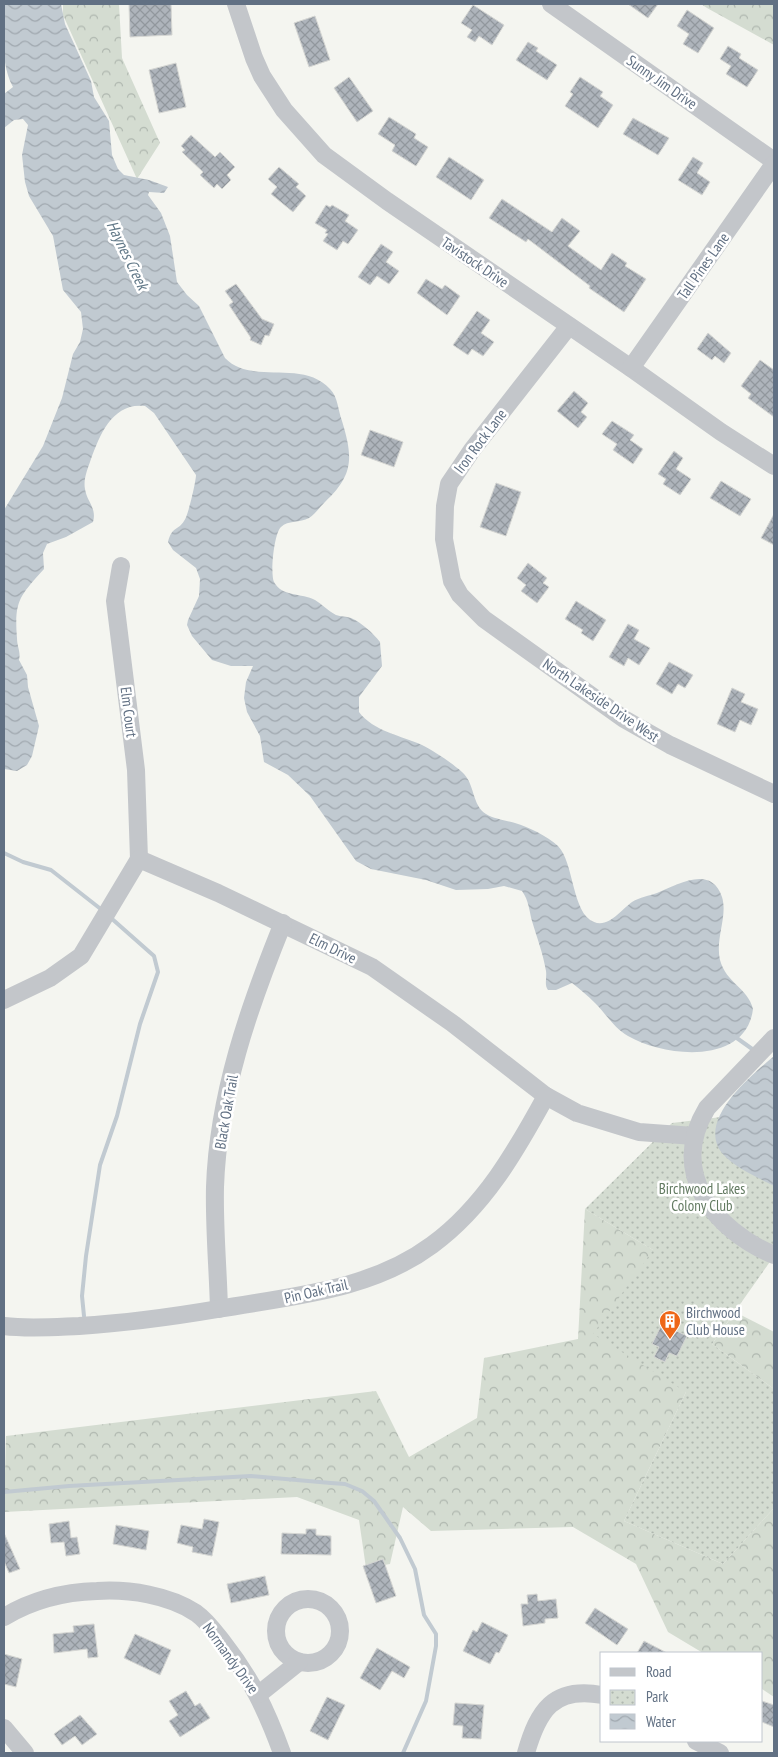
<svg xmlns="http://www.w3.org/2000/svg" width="778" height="1757" font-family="'PT Sans Narrow',sans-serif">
	<defs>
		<pattern id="forest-crowns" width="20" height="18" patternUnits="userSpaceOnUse" patternTransform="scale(1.25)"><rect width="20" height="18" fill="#d4dcd1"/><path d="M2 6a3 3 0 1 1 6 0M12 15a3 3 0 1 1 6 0" fill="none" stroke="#afb7af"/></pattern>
		<pattern id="park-dots" width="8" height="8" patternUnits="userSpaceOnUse" patternTransform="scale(1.25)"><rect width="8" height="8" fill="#d4dcd1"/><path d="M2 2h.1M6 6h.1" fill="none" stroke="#afb7af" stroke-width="1.8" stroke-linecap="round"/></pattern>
		<pattern id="water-waves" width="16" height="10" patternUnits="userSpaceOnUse" patternTransform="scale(1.25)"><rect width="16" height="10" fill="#c1cad1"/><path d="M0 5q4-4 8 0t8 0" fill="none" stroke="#a0a8af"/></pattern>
		<pattern id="building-cross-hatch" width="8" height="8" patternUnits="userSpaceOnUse" patternTransform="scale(1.25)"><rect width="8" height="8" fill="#aeb4bb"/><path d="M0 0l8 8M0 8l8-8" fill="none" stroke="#91979d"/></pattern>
	</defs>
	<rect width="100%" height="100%" fill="#f4f5f0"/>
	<g fill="url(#forest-crowns)">
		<polygon points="63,4 119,4 122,58 160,143 137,179 63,15"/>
		<polygon points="701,4 774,4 774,45 707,8"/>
		<polygon points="585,1209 653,1250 686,1392 624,1521 723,1564 774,1508 774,1697 762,1689 762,1653 703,1653 668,1632 636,1564 573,1527 431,1531 403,1507 390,1564 366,1568 359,1520 297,1497 4,1512 6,1436 376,1391 409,1457 477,1418 484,1358 578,1339"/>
		<polygon points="735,1312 774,1332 774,1389 712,1344"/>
	</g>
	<polygon fill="url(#park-dots)" points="754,1113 774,1126 774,1256 712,1344 774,1389 774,1508 723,1564 624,1521 686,1392 593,1334 653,1250 585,1209 672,1123"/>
	<g fill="url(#water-waves)">
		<path d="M4,4H61L65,24L91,81L94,97L109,121L112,155L118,169L124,175L149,180L168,187L164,193L149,192L148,195L161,213L170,236L177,282L187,295L199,306L225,358C252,386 302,358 330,389C338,397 338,410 342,421C353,457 354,475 325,502C320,507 315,514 309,518C300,523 288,520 281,527C274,533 270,574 274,582C282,597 302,593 315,600C322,604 328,611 336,615C341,617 346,616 351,618C362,623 373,633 380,642L382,666L359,697V712C373,731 402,736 422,745C434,751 452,763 462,772C475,783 472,806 486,814C494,819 505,820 515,823C529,827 547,836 558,846C574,862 572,914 594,922C609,928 622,909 632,902C640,897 649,896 657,893C677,885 711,864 722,897C728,916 715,939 720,960C726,983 748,988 753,1009C746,1066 664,1057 628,1036C614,1028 606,1014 595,1003C588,996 580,989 572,983L556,990H548C544,985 547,978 546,971C543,953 537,938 532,921C529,910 529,901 522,891L504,886L488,889L456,890L426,880L371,869L356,861L310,796L288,775L264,762L260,736L247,712L244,698L246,682L253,666H231L212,660L192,636L187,625L188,620L199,596L200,579L196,568L173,550L168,542C172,526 178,531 184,521C188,517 196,481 196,475L154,413L145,406C113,402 100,434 91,459C88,468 83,479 85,489C87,502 97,508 93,522L66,537L47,544L43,553L44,569C20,596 14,600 17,638C17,647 21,652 19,660L27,675L28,687L39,726L32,756L27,765L17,771L4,769V510L43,446L62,398L73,354L80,342L83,329L81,312L63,290L53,236L29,196L25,182L22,155L28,125L23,119L14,120L4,128V94L13,87C0,64 4,31 4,4Z"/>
		<path d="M774,1056V1186C757,1177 735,1168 722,1153C696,1120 752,1075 774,1056Z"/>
	</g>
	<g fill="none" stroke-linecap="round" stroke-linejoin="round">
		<g stroke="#c1cad1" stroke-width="4">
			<polyline points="4,853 23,862 51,870 102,910"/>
			<polyline points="734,1036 755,1051"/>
			<polyline points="84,1316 82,1296 86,1256 100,1165 117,1116 140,1024 158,972 154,956 111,918"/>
			<polyline points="4,1492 69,1486 251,1476 331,1483 345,1484 362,1491 374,1501 400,1538 415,1569 424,1615 436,1634 436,1646 426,1701 403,1753"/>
		</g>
	</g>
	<g fill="url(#building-cross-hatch)" stroke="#d5d6d3">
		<polygon points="129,4 171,4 172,35 130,37"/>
		<polygon points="628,4 658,4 648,18"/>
		<polygon points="473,5 504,25 492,45 479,36 475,42 467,37 472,30 461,23"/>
		<polygon points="687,10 714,28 698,53 683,44 689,34 677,26"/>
		<polygon points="315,16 330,60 309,67 294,23"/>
		<polygon points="528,42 538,48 536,51 557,65 547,80 516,60"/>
		<polygon points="728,46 741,54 739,58 758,70 747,87 726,74 731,66 720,59"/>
		<polygon points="176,63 186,107 159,113 149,70"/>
		<polygon points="349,77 373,111 357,122 334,88"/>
		<polygon points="580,77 603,92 600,96 613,105 598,128 565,106 573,94 570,92"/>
		<polygon points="389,117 416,134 414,138 428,147 416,166 392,151 395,145 378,134"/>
		<polygon points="633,118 669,138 658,155 623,134"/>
		<polygon points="191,135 215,157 220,152 235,167 227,175 231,180 222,189 217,184 214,188 200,175 203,172 182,152 185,150 181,146"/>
		<polygon points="449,157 484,180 471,200 436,177"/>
		<polygon points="693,157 703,163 697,173 710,182 702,195 678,180"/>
		<polygon points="279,167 299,184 296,187 306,196 293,212 271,194 277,187 268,179"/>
		<polygon points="502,199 552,232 562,218 580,231 568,246 601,270 612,253 627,263 625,266 646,279 624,312 589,288 590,286 528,239 526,242 489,218"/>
		<polygon points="326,205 330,207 332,205 349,215 345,221 358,230 348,244 343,241 337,250 323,241 328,234 325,233 327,230 315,223"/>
		<polygon points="381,244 393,252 386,262 399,271 389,284 377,276 370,285 358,277"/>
		<polygon points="426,279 442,289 445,285 460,296 447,315 417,293"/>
		<polygon points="236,284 262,319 274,324 269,336 265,335 261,345 250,340 251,338 229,305 233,302 225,291"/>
		<polygon points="477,311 490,320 481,333 494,342 483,356 472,349 468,355 453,345"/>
		<polygon points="708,333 731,353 724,363 715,356 712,360 697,349"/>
		<polygon points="760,360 774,370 774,417 748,398 751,394 741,386"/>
		<polygon points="574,391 588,403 581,412 587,417 578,428 557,411"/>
		<polygon points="612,421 634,435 630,440 643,449 633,464 613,450 617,444 602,434"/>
		<polygon points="370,430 403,442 394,467 361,455"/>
		<polygon points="674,451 683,458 676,469 691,479 680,495 663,484 666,479 658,474"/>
		<polygon points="721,481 751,499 740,516 710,498"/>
		<polygon points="496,483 521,492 506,536 480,527"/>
		<polygon points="774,514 774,545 761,538"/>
		<polygon points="528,563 547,578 543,583 549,587 537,603 521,591 526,585 517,578"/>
		<polygon points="576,601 606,620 593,641 581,633 583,630 565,619"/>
		<polygon points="628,624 639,630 634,639 650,648 639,665 628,658 624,666 609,657"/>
		<polygon points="669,662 693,675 685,688 678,684 672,694 656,684"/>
		<polygon points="732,688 745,694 741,702 758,709 751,725 740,720 735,732 717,724"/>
		<polygon points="662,1324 687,1336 677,1356 669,1353 665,1362 654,1357 659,1347 652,1344"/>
		<polygon points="204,1519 219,1522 212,1556 192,1552 193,1547 177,1543 181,1525 202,1529"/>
		<polygon points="69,1521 71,1538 77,1537 80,1554 66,1556 64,1542 51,1543 49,1524"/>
		<polygon points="116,1525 149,1531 146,1550 113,1544"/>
		<polygon points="306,1529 316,1529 316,1535 331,1536 331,1555 281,1554 282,1533 306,1534"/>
		<polygon points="4,1533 20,1569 9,1573 4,1561"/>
		<polygon points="383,1559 396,1596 376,1603 363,1566"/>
		<polygon points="265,1576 269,1595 231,1603 227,1584"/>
		<polygon points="537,1594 538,1601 556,1599 558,1618 545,1619 545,1623 523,1626 521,1604 528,1604 527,1595"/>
		<polygon points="595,1608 628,1629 617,1645 585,1623"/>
		<polygon points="482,1622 508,1635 499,1653 496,1652 490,1664 463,1651 473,1630 477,1632"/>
		<polygon points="94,1624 98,1657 88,1658 87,1649 54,1653 53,1634 74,1632 73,1626"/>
		<polygon points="135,1634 171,1650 160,1675 124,1658"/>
		<polygon points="644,1641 667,1653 637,1653"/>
		<polygon points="377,1648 410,1667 404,1678 392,1671 380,1690 360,1678"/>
		<polygon points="4,1654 22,1659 16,1687 4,1684"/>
		<polygon points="186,1691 195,1706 200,1703 210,1718 180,1737 169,1721 178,1715 169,1701"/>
		<polygon points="327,1697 345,1705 328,1740 310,1731"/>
		<polygon points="762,1701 774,1705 774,1727 762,1722"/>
		<polygon points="455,1703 484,1705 481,1739 462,1738 463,1726 453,1725"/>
		<polygon points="80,1715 97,1734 82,1745 75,1736 62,1745 54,1734"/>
	</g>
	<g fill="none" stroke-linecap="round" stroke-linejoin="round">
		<g stroke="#c3c6ca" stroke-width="18">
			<polyline points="236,4 254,58 262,76 284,110 324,155 387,201 631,368 721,432 774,466"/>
			<polyline points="551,4 774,161"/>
			<polyline points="569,326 472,450 449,484 445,506 444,539 452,581 460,595 484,619 624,719 670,745 774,794"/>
			<polyline points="631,368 774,164"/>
			<polyline points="121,566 115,601 136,770 139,859"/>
			<polyline points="4,1000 50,978 81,956 139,859 218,893 372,967 452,1023 546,1096 577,1113 639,1132 694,1136"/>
			<path d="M774,1038L707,1108C668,1172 714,1230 774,1255"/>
			<path d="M219,1309C218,1269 214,1227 215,1187C218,1095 249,1007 283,923"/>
			<path d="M4,1326C28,1329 54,1327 79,1326C126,1323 171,1317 218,1309C291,1296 370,1291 432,1245C484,1207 516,1151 546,1096"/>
			<circle cx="308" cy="1631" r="32"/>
			<path d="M4,1617C32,1600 64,1592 97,1591C129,1589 169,1595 196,1613C206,1620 214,1631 222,1641C251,1678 266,1709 282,1753"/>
			<polyline points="259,1694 299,1662"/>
			<polyline points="4,1728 25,1753"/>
			<polyline points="696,1741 720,1753"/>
			<path d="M526,1753C538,1711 553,1686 602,1695"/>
		</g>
	</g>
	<defs>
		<g id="building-pin" transform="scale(1.125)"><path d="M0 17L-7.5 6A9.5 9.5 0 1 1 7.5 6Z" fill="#ee6617" stroke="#fff"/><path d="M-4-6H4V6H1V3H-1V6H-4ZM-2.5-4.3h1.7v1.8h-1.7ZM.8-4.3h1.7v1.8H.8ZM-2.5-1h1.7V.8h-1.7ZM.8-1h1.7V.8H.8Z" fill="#fff"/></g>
	</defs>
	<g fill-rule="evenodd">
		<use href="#building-pin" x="670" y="1321"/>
	</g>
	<g text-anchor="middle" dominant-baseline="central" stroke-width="5" stroke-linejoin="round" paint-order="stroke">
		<g font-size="15" fill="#617083" stroke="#fff">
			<text transform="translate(662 82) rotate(35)">Sunny Jim Drive</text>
			<text transform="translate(475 262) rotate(34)">Tavistock Drive</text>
			<text transform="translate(703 266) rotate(-55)">Tall Pines Lane</text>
			<text transform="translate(480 441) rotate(-53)">Iron Rock Lane</text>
			<text transform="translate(601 700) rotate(34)">North Lakeside Drive West</text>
			<text transform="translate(129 712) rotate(83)">Elm Court</text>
			<text transform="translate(333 948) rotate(26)">Elm Drive</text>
			<text transform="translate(226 1112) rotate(-80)">Black Oak Trail</text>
			<text transform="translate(316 1291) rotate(-13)">Pin Oak Trail</text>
			<text transform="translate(231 1658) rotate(54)">Normandy Drive</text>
		</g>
		<g font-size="15" fill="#627a61" stroke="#fff">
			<text x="702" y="1188">Birchwood Lakes<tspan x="702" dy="17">Colony Club</tspan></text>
		</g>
		<g font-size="15" fill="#617083" stroke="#fff" text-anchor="start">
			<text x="686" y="1312">Birchwood<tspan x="686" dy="17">Club House</tspan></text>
		</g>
		<g font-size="16" font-style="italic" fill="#627988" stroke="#fff">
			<text transform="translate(128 255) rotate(64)">Haynes Creek</text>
		</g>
	</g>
	<rect width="778" height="1757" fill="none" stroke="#617083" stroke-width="10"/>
	<rect x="600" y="1652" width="162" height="90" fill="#ffffff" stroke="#c0c6cd"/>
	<rect x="610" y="1668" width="25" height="8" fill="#c3c6ca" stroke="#c0c6cd"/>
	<text x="646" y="1677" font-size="15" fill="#617083">Road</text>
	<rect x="610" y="1690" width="25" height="15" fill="url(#park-dots)" stroke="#c0c6cd"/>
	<text x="646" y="1702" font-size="15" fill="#617083">Park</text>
	<rect x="610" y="1714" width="25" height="15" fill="url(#water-waves)" stroke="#c0c6cd"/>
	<text x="646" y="1727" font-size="15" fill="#617083">Water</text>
</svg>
